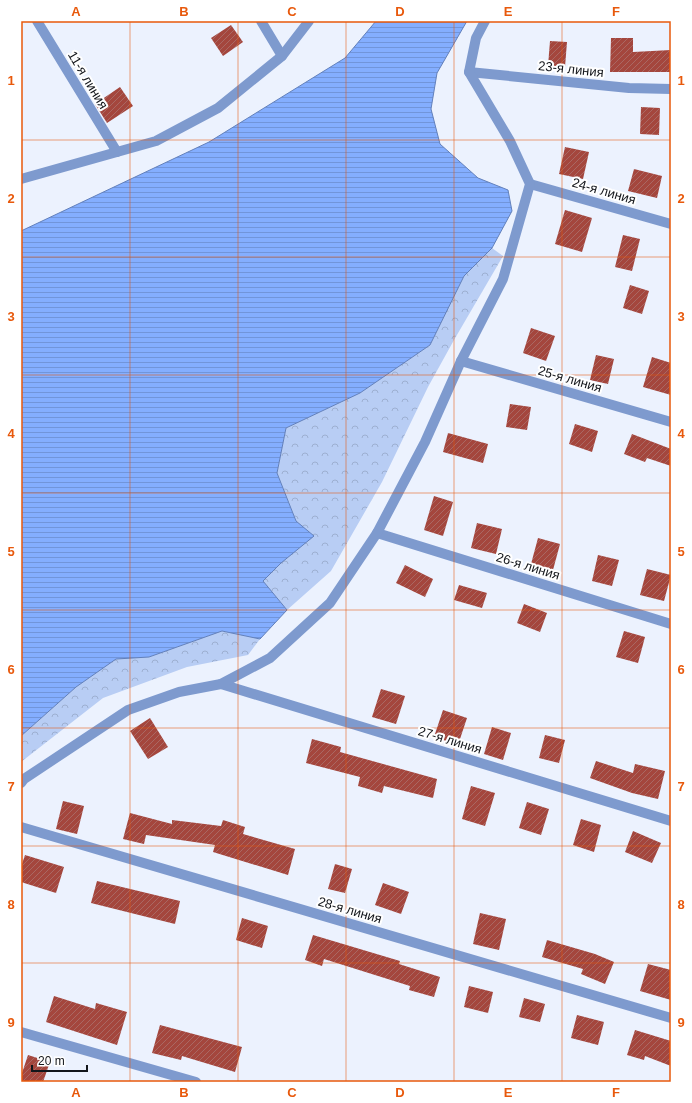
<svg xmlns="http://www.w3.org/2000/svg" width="692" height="1103" font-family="Helvetica,sans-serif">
	<defs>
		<pattern id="forest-crowns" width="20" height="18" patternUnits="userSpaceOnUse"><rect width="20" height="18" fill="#b8cdf4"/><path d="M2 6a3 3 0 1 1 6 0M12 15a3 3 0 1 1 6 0" fill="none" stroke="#9dafd1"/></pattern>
		<pattern id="water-rules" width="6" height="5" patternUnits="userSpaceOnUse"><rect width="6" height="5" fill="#84aeff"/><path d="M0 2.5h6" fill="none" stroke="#7195da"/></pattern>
		<pattern id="building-hatch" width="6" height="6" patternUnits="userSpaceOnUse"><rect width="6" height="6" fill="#a4463d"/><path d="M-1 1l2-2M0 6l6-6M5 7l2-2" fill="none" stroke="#aa6863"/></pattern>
	</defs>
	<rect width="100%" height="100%" fill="#ecf2fe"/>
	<g fill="url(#forest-crowns)">
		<polygon points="492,248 503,256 454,340 428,387 382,482 331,571 287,610 263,581 281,563 296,521 277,473 286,428 360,393 430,345 464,276"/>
		<polygon points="222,631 260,639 248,655 187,667 103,698 21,762 21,736 76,687 116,658 149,657"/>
	</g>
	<polygon fill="url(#water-rules)" stroke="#6280bb" points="376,21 467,21 437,73 431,109 440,144 478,178 508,190 512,211 492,248 464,276 430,345 360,393 286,428 277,473 296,521 314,536 281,563 263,581 287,610 260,639 222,631 149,657 116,659 76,687 21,736 21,231 209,142 345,58"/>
	<g fill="url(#building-hatch)">
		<polygon points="231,25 243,42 223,56 211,38"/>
		<polygon points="611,38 633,38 633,52 671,50 671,72 610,72"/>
		<polygon points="550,41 567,42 565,67 548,66"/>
		<polygon points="120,87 133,106 107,123 95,104"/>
		<polygon points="641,107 660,108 659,135 640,134"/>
		<polygon points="565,147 589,152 583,179 559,174"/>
		<polygon points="634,169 662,176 657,198 628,191"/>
		<polygon points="565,210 592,218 582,252 555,244"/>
		<polygon points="623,235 640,239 632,271 615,267"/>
		<polygon points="630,285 649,291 642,314 623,308"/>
		<polygon points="531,328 555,336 546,361 523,353"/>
		<polygon points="596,355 614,359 608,384 590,380"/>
		<polygon points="652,357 671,363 671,395 643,387"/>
		<polygon points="510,404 531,407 527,430 506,427"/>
		<polygon points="575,424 598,431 592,452 569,444"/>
		<polygon points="448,433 488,444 483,463 443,452"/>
		<polygon points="632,434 671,449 671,466 647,458 645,462 624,454"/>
		<polygon points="434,496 453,502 443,536 424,530"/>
		<polygon points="477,523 502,529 496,554 471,548"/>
		<polygon points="538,538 560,544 553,570 531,564"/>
		<polygon points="598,555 619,560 612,586 592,581"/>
		<polygon points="405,565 433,579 425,597 396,583"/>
		<polygon points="647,569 671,575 664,601 640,595"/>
		<polygon points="459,585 487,593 482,608 454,600"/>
		<polygon points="524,604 547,613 540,632 517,623"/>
		<polygon points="624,631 645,637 638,663 616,657"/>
		<polygon points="381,689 405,696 396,724 372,717"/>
		<polygon points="443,710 467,718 458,745 434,737"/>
		<polygon points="150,718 168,747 148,759 130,731"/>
		<polygon points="492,727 511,733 503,760 484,754"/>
		<polygon points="545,735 565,740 559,763 539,758"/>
		<polygon points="312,739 341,747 340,752 437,779 433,798 384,786 382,793 358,786 360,777 306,763"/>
		<polygon points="596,761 633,773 635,764 665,771 658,799 632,793 590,778"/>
		<polygon points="471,786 495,793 485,826 462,819"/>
		<polygon points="63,801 84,806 77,834 56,829"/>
		<polygon points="527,802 549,809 541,835 519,828"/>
		<polygon points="130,813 172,824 172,820 221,826 223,820 245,827 243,834 295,849 288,875 213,852 215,845 146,835 144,844 123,839"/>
		<polygon points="581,819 601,825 594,852 573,845"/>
		<polygon points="633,831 661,843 652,863 625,852"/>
		<polygon points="25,855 64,867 56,893 21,882 21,867"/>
		<polygon points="335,864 352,869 345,893 328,889"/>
		<polygon points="97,881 180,901 175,924 91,903"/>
		<polygon points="383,883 409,892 401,914 375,905"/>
		<polygon points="480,913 506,919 499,950 473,944"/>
		<polygon points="242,918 268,926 262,948 236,940"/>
		<polygon points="313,935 400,961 399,964 440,977 434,997 409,990 410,986 324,959 322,966 305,960"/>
		<polygon points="547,940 595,954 614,962 605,984 581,974 583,969 542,957"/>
		<polygon points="648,964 671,970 671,1000 640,991"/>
		<polygon points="469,986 493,992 488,1013 464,1007"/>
		<polygon points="54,996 95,1009 96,1003 127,1012 117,1045 46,1022"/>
		<polygon points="524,998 545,1004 540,1022 519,1017"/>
		<polygon points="577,1015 604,1022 598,1045 571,1038"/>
		<polygon points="160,1025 242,1047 235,1072 182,1056 181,1060 152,1053"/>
		<polygon points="635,1030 671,1041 671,1066 645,1056 644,1060 627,1055"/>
		<polygon points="28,1055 50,1062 43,1082 21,1082 21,1076"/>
	</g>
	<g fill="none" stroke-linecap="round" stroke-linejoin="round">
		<g stroke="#7e9ace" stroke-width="10">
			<polyline points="37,21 117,152"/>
			<polyline points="261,21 282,56"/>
			<polyline points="469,72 629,88 671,89"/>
			<polyline points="21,179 156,141 218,108 282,56 309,21"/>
			<polyline points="530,184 671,224"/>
			<polyline points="461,361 671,422"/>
			<polyline points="377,533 671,624"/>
			<polyline points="221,684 671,821"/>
			<polyline points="21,783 24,779 128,710 179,692 221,684 270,658 330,603 377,533 425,442 461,361 503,279 530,184 510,141 469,72 476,38 485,21"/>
			<polyline points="21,827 671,1018"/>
			<polyline points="21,1032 196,1082"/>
		</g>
	</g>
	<path fill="none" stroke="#e8590c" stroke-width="1" stroke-opacity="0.55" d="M130,21V1082M238,21V1082M346,21V1082M454,21V1082M562,21V1082M21,140H671M21,257H671M21,375H671M21,493H671M21,610H671M21,728H671M21,846H671M21,963H671"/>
	<g text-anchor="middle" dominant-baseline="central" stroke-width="4" stroke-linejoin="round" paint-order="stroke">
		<g font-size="13" fill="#13161b" stroke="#fff">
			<text transform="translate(571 69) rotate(6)">23-я линия</text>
			<text transform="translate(88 80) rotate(59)">11-я линия</text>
			<text transform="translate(604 191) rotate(16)">24-я линия</text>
			<text transform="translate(570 379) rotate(16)">25-я линия</text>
			<text transform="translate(528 566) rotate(17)">26-я линия</text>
			<text transform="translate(450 740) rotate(17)">27-я линия</text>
			<text transform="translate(350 910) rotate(16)">28-я линия</text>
		</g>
	</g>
	<rect width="692" height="1103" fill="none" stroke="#ffffff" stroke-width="44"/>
	<path d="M32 1065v6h55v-6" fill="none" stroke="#13161b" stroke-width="2"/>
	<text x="38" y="1065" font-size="12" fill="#13161b" stroke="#ffffff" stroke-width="3" paint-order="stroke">20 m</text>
	<rect x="22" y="22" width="648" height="1059" fill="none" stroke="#e8590c" stroke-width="1.5"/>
	<g font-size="13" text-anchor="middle" font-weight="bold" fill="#e8590c">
		<text x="76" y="16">A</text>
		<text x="184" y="16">B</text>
		<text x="292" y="16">C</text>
		<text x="400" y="16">D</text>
		<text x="508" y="16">E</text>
		<text x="616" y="16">F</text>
		<text x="11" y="85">1</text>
		<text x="681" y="85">1</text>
		<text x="11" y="203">2</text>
		<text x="681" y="203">2</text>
		<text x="11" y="321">3</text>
		<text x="681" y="321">3</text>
		<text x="11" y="438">4</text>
		<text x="681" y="438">4</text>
		<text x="11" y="556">5</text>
		<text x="681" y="556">5</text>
		<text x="11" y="674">6</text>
		<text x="681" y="674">6</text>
		<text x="11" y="791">7</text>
		<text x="681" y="791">7</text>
		<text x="11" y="909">8</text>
		<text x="681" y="909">8</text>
		<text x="11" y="1027">9</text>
		<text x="681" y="1027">9</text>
		<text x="76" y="1097">A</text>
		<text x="184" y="1097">B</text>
		<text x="292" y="1097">C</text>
		<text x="400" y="1097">D</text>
		<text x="508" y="1097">E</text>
		<text x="616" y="1097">F</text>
	</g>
</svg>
